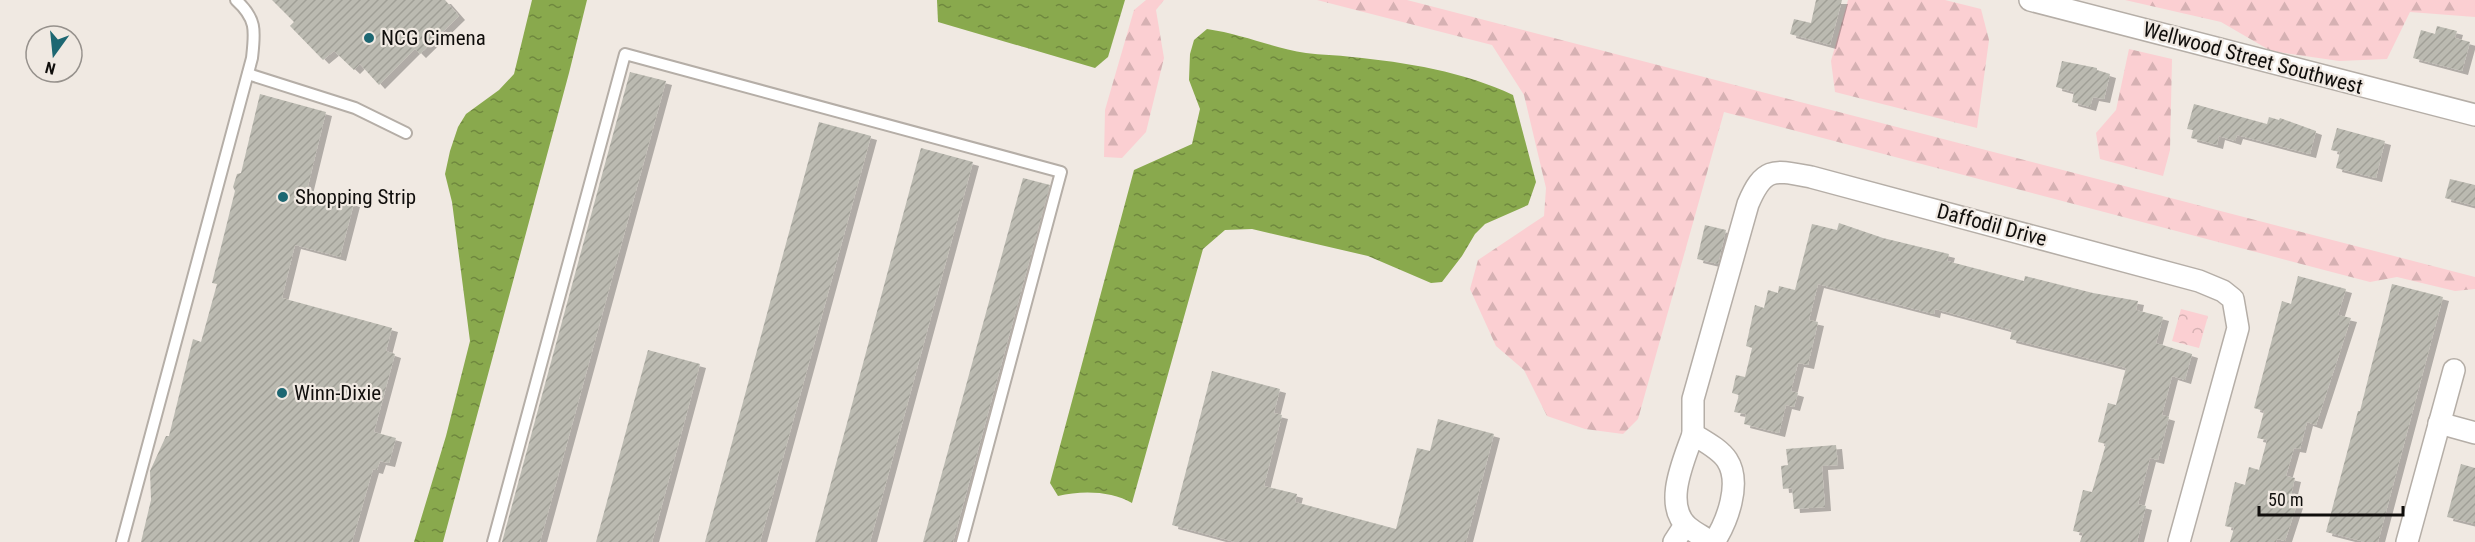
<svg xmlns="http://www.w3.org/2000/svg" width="2475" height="542" font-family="'Roboto Condensed',sans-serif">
	<defs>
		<pattern id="forest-firs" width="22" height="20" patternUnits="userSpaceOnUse" patternTransform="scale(1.5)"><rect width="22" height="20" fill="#fbcfd2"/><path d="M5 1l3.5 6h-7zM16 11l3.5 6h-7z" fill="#d6b1b3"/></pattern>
		<pattern id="park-crowns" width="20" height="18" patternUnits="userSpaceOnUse" patternTransform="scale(1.5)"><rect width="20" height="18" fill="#fbcfd2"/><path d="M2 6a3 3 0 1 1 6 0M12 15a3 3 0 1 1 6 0" fill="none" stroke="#d6b1b3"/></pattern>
		<pattern id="water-ripples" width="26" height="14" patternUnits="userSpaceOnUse" patternTransform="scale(1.5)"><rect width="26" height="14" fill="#89a94d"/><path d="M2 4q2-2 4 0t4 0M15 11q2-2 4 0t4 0" fill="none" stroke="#6f883e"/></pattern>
		<pattern id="building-hatch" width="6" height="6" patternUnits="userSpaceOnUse" patternTransform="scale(1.5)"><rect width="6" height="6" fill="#bbbab1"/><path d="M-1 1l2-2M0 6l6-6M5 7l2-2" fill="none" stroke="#a09f97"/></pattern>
		<filter id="shadow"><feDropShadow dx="6" dy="4" stdDeviation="0" flood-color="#0004"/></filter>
	</defs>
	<rect width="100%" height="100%" fill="#f0e9e2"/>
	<g fill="url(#forest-firs)">
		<polygon points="1146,0 1164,0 1156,10 1164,58 1146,132 1122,158 1104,157 1105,110 1134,10"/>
		<polygon points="1317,0 1407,0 2475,277 2475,289 2455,291 2397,277 2370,282 1724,112 1638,419 1623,434 1585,429 1547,416 1524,370 1496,346 1470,289 1478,260 1544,216 1546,188 1524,95 1492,45"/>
		<polygon points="1848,0 1945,0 1981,9 1989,40 1977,128 1835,92 1831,61"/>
		<polygon points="2125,0 2475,0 2475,17 2410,12 2387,59 2339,61 2271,51 2221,22"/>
		<polygon points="2129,49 2172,59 2170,150 2163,176 2100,159 2096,133 2116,110"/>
	</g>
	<polygon fill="url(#park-crowns)" points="2181,309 2208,316 2199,348 2172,341"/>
	<g fill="url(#water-ripples)">
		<polygon points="532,0 587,0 569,73 443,542 414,542 446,436 470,341 452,202 445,174 450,151 458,127 466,114 499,90 514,74"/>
		<polygon points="937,0 1125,0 1108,57 1095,68 938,22"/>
		<path d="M1207,29C1242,34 1273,48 1306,53C1321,55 1337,55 1352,57C1405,62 1465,72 1513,95L1536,182L1528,205L1485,224L1475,234L1462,256L1442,282L1431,283L1368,256L1252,229L1225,230L1203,249L1132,503C1112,491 1082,490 1058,496L1050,483L1134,170L1192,144L1200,109L1189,80L1190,54L1194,40Z"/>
	</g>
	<g fill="url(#building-hatch)" filter="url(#shadow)">
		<polygon points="272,0 445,0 459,16 420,54 415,49 379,85 360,64 354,70 334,51 323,60 290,26 294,22"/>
		<polygon points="1816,0 1842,0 1830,45 1790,34 1794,19 1811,23"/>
		<polygon points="2437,26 2457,31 2455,38 2470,42 2462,71 2413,58 2421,30 2435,34"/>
		<polygon points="2062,61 2097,68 2097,70 2110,74 2104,99 2093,97 2090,107 2072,102 2074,92 2056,87"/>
		<polygon points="630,72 666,81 540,542 502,542"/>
		<polygon points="260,94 326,112 307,190 354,203 340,257 295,245 282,298 392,328 386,351 395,354 374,432 396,438 389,463 380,461 377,470 373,469 352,542 141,542 151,500 150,471 166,436 169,436 193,339 201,342 217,284 212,283 235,191 233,187 237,174 241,173"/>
		<polygon points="2194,104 2267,124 2269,117 2279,120 2280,118 2316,131 2310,154 2237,135 2235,141 2219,136 2217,145 2191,138 2193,130 2187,129"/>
		<polygon points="819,122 871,136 760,542 705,542"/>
		<polygon points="2337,128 2385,141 2376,178 2336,168 2340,152 2331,150"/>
		<polygon points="921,148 973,162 870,542 815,542"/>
		<polygon points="1023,178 1050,185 953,542 923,542"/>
		<polygon points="2450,179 2475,185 2475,206 2445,198"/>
		<polygon points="1839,223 1883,238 1949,254 1947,261 2024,281 2025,276 2093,293 2138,301 2136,310 2163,317 2156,343 2192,354 2185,380 2172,376 2162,415 2169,417 2158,460 2150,458 2138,504 2146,506 2137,542 2080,542 2083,533 2073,531 2083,490 2092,492 2106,444 2098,442 2108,403 2116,405 2126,368 2010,339 2012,330 1983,322 1935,309 1934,314 1818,284 1809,320 1818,322 1808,365 1798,363 1791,391 1798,393 1794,407 1786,405 1779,433 1744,424 1746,414 1734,412 1739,395 1732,393 1736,375 1745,377 1752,348 1746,346 1755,305 1764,308 1768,290 1778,293 1779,286 1795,290 1812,224 1837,230"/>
		<polygon points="1705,225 1726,230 1718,264 1697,259"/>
		<polygon points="2298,276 2346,289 2338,315 2351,318 2316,425 2307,422 2300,449 2294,448 2286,476 2295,478 2290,499 2298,501 2285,541 2277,539 2276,542 2230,542 2234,528 2225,526 2235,482 2245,485 2249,467 2259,470 2267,440 2257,438 2264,411 2254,408 2282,301 2291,304"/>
		<polygon points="2392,284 2443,297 2378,542 2365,542 2326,532 2358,411 2360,411"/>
		<polygon points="648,350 700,364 652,542 596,542"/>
		<polygon points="1212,371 1280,389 1274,413 1282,415 1264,486 1297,494 1295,502 1396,529 1417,448 1430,451 1438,419 1494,434 1466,542 1235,542 1172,525"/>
		<polygon points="1836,445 1838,465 1822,466 1825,507 1794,509 1792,488 1783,489 1781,466 1788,465 1786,449"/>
		<polygon points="2461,464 2475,468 2475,524 2447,517"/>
	</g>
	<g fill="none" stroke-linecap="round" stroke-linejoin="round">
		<g stroke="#b5aea7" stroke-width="14">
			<g id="lane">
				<polyline points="248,74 355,108 406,133"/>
				<path d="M122,542L252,58C255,31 257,19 236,0"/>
				<polyline points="493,542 625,54 1061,172 962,542"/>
			</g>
		</g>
		<g stroke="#b5aea7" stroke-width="24">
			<g id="street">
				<polyline points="2030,0 2475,115"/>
				<polyline points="2439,423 2475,433"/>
				<path d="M1693,434V399L1748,204C1764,166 1774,170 1811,177L2199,281L2223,291L2233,299L2238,328L2179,542"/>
				<polyline points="1674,542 1685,525"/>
				<path d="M1711,542C1704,537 1695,533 1688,527C1662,505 1685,458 1693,434C1704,441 1720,449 1727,460C1742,483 1727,522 1714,542"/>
				<polyline points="2407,542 2454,370"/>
			</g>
		</g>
		<use href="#lane" stroke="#fff" stroke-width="10"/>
		<use href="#street" stroke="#fff" stroke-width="21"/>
	</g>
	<g fill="#1d6772" stroke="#f0e9e2" stroke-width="2">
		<circle cx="369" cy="38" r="6"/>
		<circle cx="283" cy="197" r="6"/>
		<circle cx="282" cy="393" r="6"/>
	</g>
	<g text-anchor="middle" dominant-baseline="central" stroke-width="4.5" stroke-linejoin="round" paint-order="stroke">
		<g font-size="21" fill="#100e0c" stroke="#f0e9e2" text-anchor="start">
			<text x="381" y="38">NCG Cimena</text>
			<text x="295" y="197">Shopping Strip</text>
			<text x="294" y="393">Winn-Dixie</text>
		</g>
		<g font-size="21" fill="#100e0c" stroke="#f0e9e2">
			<text transform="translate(2253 58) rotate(15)">Wellwood Street Southwest</text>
			<text transform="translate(1992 225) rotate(15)">Daffodil Drive</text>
		</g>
	</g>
	<g transform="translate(54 54) rotate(195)"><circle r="28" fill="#f0e9e2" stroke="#96918c" stroke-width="1.5"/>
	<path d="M0-4.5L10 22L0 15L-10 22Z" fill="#1d6772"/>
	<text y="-9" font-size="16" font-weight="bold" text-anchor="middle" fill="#100e0c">N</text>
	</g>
	<path d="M2259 506v9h144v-9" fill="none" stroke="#100e0c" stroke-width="3"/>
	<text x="2268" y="506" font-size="18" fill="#100e0c" stroke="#f0e9e2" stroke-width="4.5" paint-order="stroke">50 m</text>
</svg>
